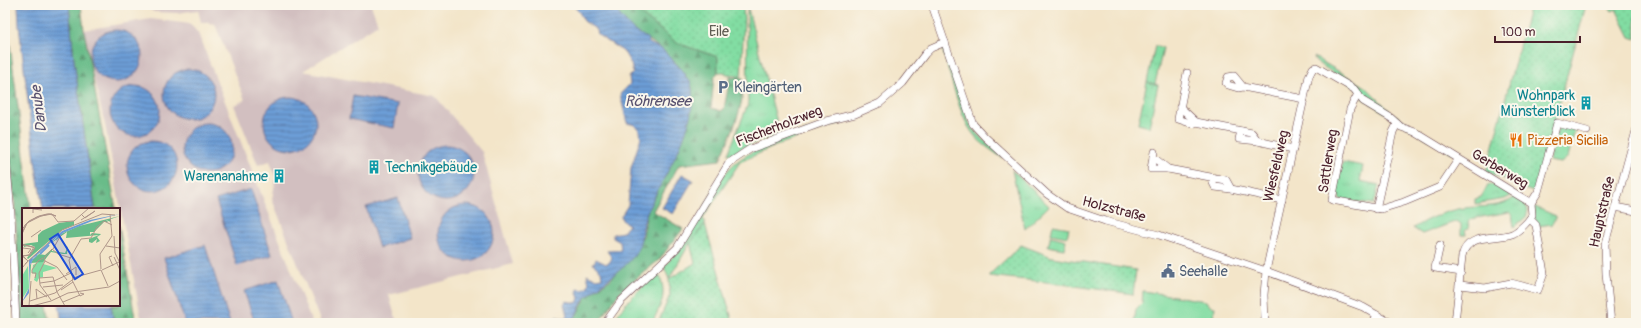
<svg xmlns="http://www.w3.org/2000/svg" width="1641" height="328" font-family="Pangolin,sans-serif">
	<defs>
		<pattern id="grass-tufts" width="24" height="20" patternUnits="userSpaceOnUse"><rect width="24" height="20" fill="#82dda3"/><path d="M3 7l-1-3M5 7V3M7 7l1-3M15 17l-1-3M17 17v-4M19 17l1-3" fill="none" stroke="#72bd8c"/></pattern>
		<pattern id="forest-firs" width="22" height="20" patternUnits="userSpaceOnUse"><rect width="22" height="20" fill="#69bc89"/><path d="M5 1l3.5 6h-7zM16 11l3.5 6h-7z" fill="#589870"/></pattern>
		<pattern id="park-crowns" width="20" height="18" patternUnits="userSpaceOnUse"><rect width="20" height="18" fill="#82dda3"/><path d="M2 6a3 3 0 1 1 6 0M12 15a3 3 0 1 1 6 0" fill="none" stroke="#72bd8c"/></pattern>
		<pattern id="garden-dots" width="8" height="8" patternUnits="userSpaceOnUse"><rect width="8" height="8" fill="#82dda3"/><path d="M2 2h.1M6 6h.1" fill="none" stroke="#72bd8c" stroke-width="1.8" stroke-linecap="round"/></pattern>
		<pattern id="water-rules" width="6" height="5" patternUnits="userSpaceOnUse"><rect width="6" height="5" fill="#6c9dd6"/><path d="M0 2.5h6" fill="none" stroke="#5b7fae"/></pattern>
	</defs>
	<rect width="100%" height="100%" fill="#fbf7ec"/>
	<filter id="ink" filterUnits="userSpaceOnUse"><feTurbulence type="fractalNoise" baseFrequency=".025" numOctaves="2"/><feDisplacementMap in="SourceGraphic" scale="8" xChannelSelector="R" yChannelSelector="G"/><feConvolveMatrix kernelMatrix="1 2 1 2 8 2 1 2 1" color-interpolation-filters="sRGB"/></filter>
	<filter id="wash" filterUnits="userSpaceOnUse"><feTurbulence type="fractalNoise" baseFrequency=".012" numOctaves="4" result="noise"/><feDisplacementMap in="SourceGraphic" scale="16" xChannelSelector="R" yChannelSelector="G"/><feGaussianBlur stdDeviation="0.9" result="paint"/><feColorMatrix in="noise" values="0 0 0 0 0 0 0 0 0 0 0 0 0 0 0 0 0 1.4 0 .05"/><feComposite in="paint" operator="in"/></filter>
	<g filter="url(#wash)">
		<rect width="100%" height="100%" fill="#f3e5c9"/>
		<g fill="#d2bfc0">
			<polygon points="143,5 371,5 378,24 303,71 435,96 482,152 513,264 389,295 397,323 321,323 272,199 276,178 270,161 258,165 234,105 245,100 215,24 201,22 198,10 177,13 154,12"/>
			<polygon points="151,19 190,24 198,33 312,323 142,323 105,125 88,54 84,30"/>
		</g>
		<g fill="url(#grass-tufts)" stroke="#667e67">
			<polygon points="747,5 780,134 746,146 732,154 728,154 748,104"/>
			<polygon points="1155,46 1163,48 1155,84 1147,82"/>
			<path d="M942,48L945,50L969,122L977,134L1003,157L1002,158C993,151 981,144 974,135C959,117 950,72 942,48Z"/>
			<polygon points="1314,57 1366,87 1392,113 1484,171 1407,127 1365,100 1353,85 1316,62"/>
			<path d="M862,116L780,144L740,162L703,218L705,224L690,243L669,279L664,267C673,256 683,245 690,233C703,212 713,186 730,168C752,143 829,125 862,116Z"/>
			<polygon points="1560,127 1575,130 1568,157 1561,163 1549,161 1557,130"/>
			<polygon points="1343,162 1363,166 1360,181 1379,185 1374,204 1341,200 1335,191"/>
			<polygon points="1012,170 1049,206 1025,229"/>
			<path d="M1515,197L1524,202L1528,210L1526,217L1514,227L1512,214L1509,212L1471,219L1468,222L1469,229L1465,230L1466,235H1461V224L1457,221L1422,234L1413,228C1428,218 1446,211 1464,208C1481,206 1502,208 1515,197Z"/>
			<polygon points="1533,206 1556,216 1552,224 1539,226 1534,218 1535,210"/>
			<path d="M655,274L660,276C667,297 661,304 652,323H612L626,303Z"/>
		</g>
		<g fill="url(#forest-firs)" stroke="#5a6e5a">
			<polygon points="5,5 31,209 23,209 23,305 47,305 50,323 21,323 15,207 5,121"/>
			<polygon points="69,5 81,5 84,30 116,209 95,209 74,60"/>
			<path d="M606,5H630L677,43L718,57V72L714,78L711,108L721,111L724,109L730,77L743,78C745,108 731,133 720,160L679,165L653,211L683,229L659,260L620,292L598,323H570L576,316L587,296L611,279L643,236L647,211L679,149L688,121L692,100V88L686,78L685,73C677,65 669,55 660,48C652,41 640,37 632,29C625,23 621,13 611,11Z"/>
			<polygon points="119,226 136,323 114,323 111,305 119,305"/>
		</g>
		<g fill="url(#park-crowns)" stroke="#667e67">
			<polygon points="1147,82 1158,85 1149,127 1138,124"/>
			<polygon points="1489,184 1495,185 1510,194 1511,196 1505,199 1475,204 1475,199 1481,197"/>
		</g>
		<g fill="url(#garden-dots)" stroke="#667e67">
			<polygon points="630,5 743,5 744,19 741,77 718,72 718,57 677,43"/>
			<polygon points="1530,5 1586,5 1536,191 1534,192 1521,188 1503,178 1486,172"/>
			<polygon points="1608,5 1636,5 1636,39 1630,37 1616,9 1612,11"/>
			<polygon points="705,224 733,323 658,323 670,295 669,279 695,263 690,243"/>
			<polygon points="1021,245 1052,257 1136,270 1133,294 1046,282 988,276"/>
		</g>
		<g fill="#82dda3" stroke="#667e67">
			<polygon points="1053,225 1069,228 1067,237 1051,234"/>
			<polygon points="1051,236 1066,240 1064,249 1048,246"/>
			<polygon points="1143,291 1206,301 1210,306 1215,307 1212,323 1134,323 1136,309 1142,303"/>
		</g>
		<g fill="url(#water-rules)" stroke="#5b5e80">
			<polygon points="18,5 69,5 74,60 95,209 43,209 36,168 19,26"/>
			<path d="M573,5H606L611,11L617,12L633,30L647,38L649,43L662,49L685,73L686,78L691,82C700,126 665,172 648,210C641,225 644,242 634,256C621,272 603,282 588,296C580,302 579,313 572,321L570,323H553L556,317L565,318L567,315L564,304L566,301L577,303L579,298L577,293L578,289L582,290L587,288L589,284L587,274L597,279L602,278L601,271L593,264L596,259L606,264L609,263L612,258L607,251L621,250L620,242L613,238V234L623,232L629,225L622,220L621,216L628,205L631,168L641,137L639,130L635,125L627,123L620,94L630,84L629,77L633,73L631,64L624,52L598,35L597,30L584,21L579,12Z"/>
			<circle cx="116" cy="56" r="26"/>
			<circle cx="189" cy="94" r="25"/>
			<circle cx="135" cy="111" r="25"/>
			<polygon points="353,96 398,104 394,128 349,119"/>
			<circle cx="290" cy="123" r="26"/>
			<circle cx="207" cy="148" r="25"/>
			<circle cx="152" cy="166" r="25"/>
			<circle cx="446" cy="173" r="28"/>
			<polygon points="682,174 693,180 673,214 662,208"/>
			<polygon points="251,189 272,255 237,266 216,200"/>
			<polygon points="398,198 410,238 379,248 366,207"/>
			<circle cx="466" cy="233" r="28"/>
			<polygon points="205,245 230,323 185,323 164,258"/>
			<polygon points="278,280 292,323 255,323 244,291"/>
			<polygon points="59,305 111,305 114,323 62,323"/>
		</g>
	</g>
	<g filter="url(#ink)">
		<g fill="none" stroke-linecap="round" stroke-linejoin="round">
			<g stroke="#633d43" stroke-width="8">
				<g id="minor">
					<polyline points="932,5 973,124 985,137 1047,194 1067,208 1105,221 1159,235 1266,271 1363,307 1391,323"/>
					<polyline points="1187,73 1178,119 1193,124 1196,122"/>
					<polyline points="1243,87 1234,76 1228,77 1226,83 1228,85 1238,88 1243,87 1304,99"/>
					<polyline points="1358,94 1350,109 1332,200 1381,209 1404,202 1440,187 1458,160"/>
					<polyline points="1180,107 1196,122 1252,133 1258,141 1293,149"/>
					<polyline points="1241,131 1239,139 1258,141"/>
					<polyline points="5,144 11,214 16,323"/>
					<polyline points="1154,152 1153,157 1168,169 1226,180 1231,189 1282,200"/>
					<polyline points="1153,157 1151,169 1168,169"/>
					<polyline points="1214,178 1213,183 1215,187 1231,189"/>
					<polyline points="1531,203 1538,192 1557,123 1587,131"/>
					<polyline points="1615,207 1636,211"/>
					<polyline points="1376,209 1393,132 1397,124"/>
					<polyline points="1440,245 1435,268 1461,272"/>
					<polyline points="1460,285 1485,288 1511,283 1538,290 1544,273 1536,225 1530,219"/>
					<polyline points="605,323 621,301 677,248 729,163 750,149 827,121 855,114 880,103 903,83 925,54 931,48 945,42"/>
					<path d="M1265,323L1264,295L1266,271L1309,76L1313,68L1316,67L1354,89L1363,101L1391,118L1401,127L1415,132L1531,203L1532,215C1529,221 1519,231 1512,234C1494,240 1467,233 1462,256L1455,323"/>
					<polyline points="1373,323 1377,315"/>
					<polyline points="1611,323 1606,274 1605,244 1636,131"/>
				</g>
			</g>
			<use href="#minor" stroke="#fff" stroke-width="7"/>
		</g>
	</g>
	<defs>
		<g id="parking-bare" transform="scale(1.08)"><path d="M-3.5-5.5H1a3.5 3.5 0 0 1 0 7H-1V5.5H-3.5ZM-1-3.4V-.6H.8a1.4 1.4 0 0 0 0-2.8Z" fill="#5c6f8a" stroke="#fbf7ec" stroke-width="2.5" paint-order="stroke"/></g>
		<g id="building-bare" transform="scale(1.08)"><path d="M-4-6H4V6H1V3H-1V6H-4ZM-2.5-4.3h1.7v1.8h-1.7ZM.8-4.3h1.7v1.8H.8ZM-2.5-1h1.7V.8h-1.7ZM.8-1h1.7V.8H.8Z" fill="#0f9aa8" stroke="#fbf7ec" stroke-width="2.5" paint-order="stroke"/></g>
		<g id="restaurant-bare" transform="scale(1.08)"><path d="M-5-6h1v4h1v-4h1v4h1v-4h1v5L-1.5 .5V6h-2V.5L-5-1ZM5-6V6H3V1.5H1.5Q1.5-4 5-6Z" fill="#e8710a" stroke="#fbf7ec" stroke-width="2.5" paint-order="stroke"/></g>
		<g id="civic-bare" transform="scale(1.08)"><path d="M-.6-6.5H3V-4.5H.6V-3L4-1V1h2V6H-6V1h2V-1L-.6-3ZM-1.2 2.5V6h2.4V2.5Z" fill="#5c6f8a" stroke="#fbf7ec" stroke-width="2.5" paint-order="stroke"/></g>
	</defs>
	<g fill-rule="evenodd">
		<use href="#parking-bare" x="723" y="87"/>
		<use href="#building-bare" x="1586" y="103"/>
		<use href="#restaurant-bare" x="1516" y="140"/>
		<use href="#building-bare" x="374" y="167"/>
		<use href="#building-bare" x="279" y="176"/>
		<use href="#civic-bare" x="1168" y="271"/>
	</g>
	<g text-anchor="middle" dominant-baseline="central" stroke-width="4" stroke-linejoin="round" paint-order="stroke">
		<g font-size="14" fill="#5b584f" stroke="#fbf7ec">
			<text x="719" y="31">Eile</text>
		</g>
		<g font-size="14" fill="#4e5e75" stroke="#fbf7ec" text-anchor="start">
			<text x="734" y="87">Kleingärten</text>
			<text x="1179" y="271">Seehalle</text>
		</g>
		<g font-size="14" fill="#0d838f" stroke="#fbf7ec" text-anchor="end">
			<text x="1575" y="95">Wohnpark<tspan x="1575" dy="16">Münsterblick</tspan></text>
			<text x="385" y="167" text-anchor="start">Technikgebäude</text>
			<text x="268" y="176">Warenanahme</text>
		</g>
		<g font-size="14" fill="#4a1f2b" stroke="#fbf7ec">
			<text transform="translate(779 126) rotate(-21)">Fischerholzweg</text>
			<text transform="translate(1328 161) rotate(-81)">Sattlerweg</text>
			<text transform="translate(1276 166) rotate(-77)">Wiesfeldweg</text>
			<text transform="translate(1500 169) rotate(31)">Gerberweg</text>
			<text transform="translate(1114 209) rotate(15)">Holzstraße</text>
			<text transform="translate(1602 212) rotate(-77)">Hauptstraße</text>
		</g>
		<g font-size="14" fill="#c56008" stroke="#fbf7ec" text-anchor="start">
			<text x="1527" y="140">Pizzeria Sicilia</text>
		</g>
		<g font-size="15" font-style="italic" fill="#58516f" stroke="#fbf7ec">
			<text x="658" y="101">Röhrensee</text>
			<text transform="translate(39 109) rotate(-97)">Danube</text>
		</g>
	</g>
	<g transform="translate(22 208)">
		<rect width="98" height="98" fill="#f3e5c9"/>
		<path d="M24,50L21,56L35,60L21,64V69L17,70L15,74L12,72L14,66L10,65L11,57Z" fill="#82dda3"/>
		<path d="M98,8L89,11V14L84,12L86,14H82L72,24H68V27L70,25L79,26L78,27L75,29L78,33L74,35L75,31L70,35L67,34V31L77,27L44,30L45,24L28,36L39,26L57,18ZM52,13V17L40,22L6,51L5,50L13,39L9,37L2,39L1,36L16,34V27L20,23L37,15ZM46,38L45,46H41L29,44L21,54L9,55V72L8,57L11,51L17,46L23,47L30,41V43L43,45Z" fill="#69bc89"/>
		<path d="M6,58L7,80L0,91V68Z" fill="#82dda3"/>
		<path d="M98,6L70,13L41,25L34,33L35,29L15,47V48L10,53L9,57V54L10,52L15,47L11,50L8,57L7,85L0,94L7,80V52L40,23L68,12Z" fill="#6c9dd6"/>
		<path fill="none" stroke="#6c9dd6" stroke-width="2" d="M18,46L27,37"/>
		<path fill="none" stroke="#af968a" stroke-width="1" d="M11,5V1L20,2M60,7L63,10L73,3M59,12L73,3M36,14L52,13L67,0M0,25L1,22V20L2,19L3,17L7,13L17,8L25,6H29L34,8L27,6L15,9L5,15L0,25M0,26L5,15L19,8L30,6L36,14M92,28L93,45L98,55M9,29L19,22M0,36L13,40L8,47L1,48L6,53L0,60M0,37L12,39L7,47L0,48L5,52M84,38L98,40M1,40L9,41L6,45M31,41L39,27M90,48L87,49L91,58M92,49L98,62M23,53L17,65L18,77L29,92M3,56L40,22L80,6L93,7M79,61L78,46L90,28L88,6M79,62L86,78M80,62L97,54M44,66L54,59V67M13,70L14,65H10V62L16,53L21,50M17,70L31,69L35,84M45,72L35,59L23,53L22,50L30,41L36,46L49,50M50,72L58,88L62,86L58,85M51,72L47,52L59,31L69,30L75,19L82,13L90,17M32,73L49,65M18,75L32,73M21,79L41,77M39,82L51,74M35,84L43,98M15,91L14,81L25,89M8,93L33,85L54,69L79,62M29,93L46,85L87,79L98,73M41,94L58,87M7,98L9,73M10,98L29,93"/>
		<path fill="#1d4ed8" fill-opacity="0.15" stroke="#1d4ed8" stroke-width="2" d="M36,26L61,66L53,71L28,31Z"/>
		<rect width="98" height="98" fill="none" stroke="#4a1f2b" stroke-width="2"/>
	</g>
	<rect width="1641" height="328" fill="none" stroke="#fbf7ec" stroke-width="20"/>
	<path d="M1495 36v6h85v-6" fill="none" stroke="#4a1f2b" stroke-width="2"/>
	<text x="1501" y="36" font-size="12" fill="#4a1f2b" stroke="#fbf7ec" stroke-width="3" paint-order="stroke">100 m</text>
</svg>
